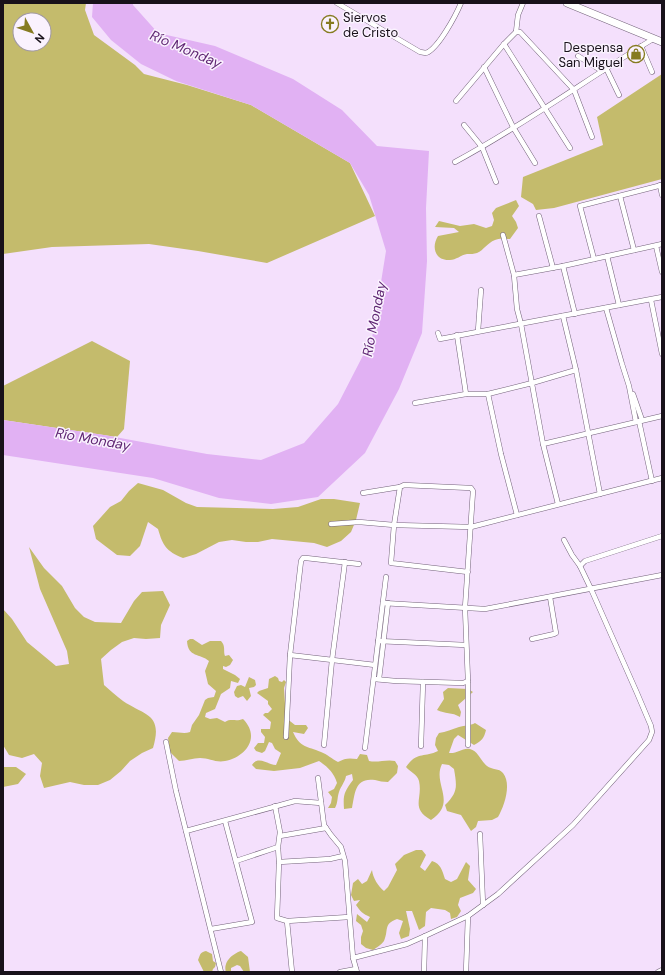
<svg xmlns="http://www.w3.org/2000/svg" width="665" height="975" font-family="'DM Sans',sans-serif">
	<rect width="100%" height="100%" fill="#f4e0fc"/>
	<g fill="#c4bb6c" fill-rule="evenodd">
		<path d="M3,3H86L85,10L94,35L135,65L144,74L187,85L251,105L350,163L375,216L267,263L198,251L149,244L52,247L3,254ZM20,20H44V44H20Z"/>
		<polygon points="662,74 662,179 554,208 536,210 533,204 521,197 523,177 603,145 597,117"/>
		<path d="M516,200L519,206L512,216L516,222L518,228L510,239C505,239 499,238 495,240C487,243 484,250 477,253C474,254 471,254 467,254C461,255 456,260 450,260C435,261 431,247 438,236L459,232L454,228L435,227L439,221L460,226L474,224L486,228L492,226L494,220L492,213L496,208Z"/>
		<polygon points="92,341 130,361 124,429 117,437 3,420 3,386"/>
		<path d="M138,483L163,490L186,503L197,507L273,509L298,507L321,499H334L360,503L356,520L351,532L341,541L327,547L314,543L272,539L258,542H246L232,540L219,542L196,554L183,558C166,551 163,546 158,529L148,522L140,546L130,556L117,555L96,539L93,526L110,507L121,501L129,491Z"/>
		<path d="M29,547L44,568L62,586L75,608L84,617L95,622L121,623L134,601L142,592L163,591L170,605L161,625L160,638L146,639L134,638L122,642L111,650L101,659L104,685C110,690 116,696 123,701C146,716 163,714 153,748L142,753L130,761L121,771L110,780L98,785H84L70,782L44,788L40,776L42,763L34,754L22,758L9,755L3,745V609L12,619L27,642L56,666L69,664L67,651L40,589Z"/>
		<path d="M190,639H193L202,645L210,641H221C226,646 223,651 225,656L229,655L233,660L230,665L226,667L223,666V669L235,675L240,679L238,683L231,681L230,688L221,694L215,709L206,713L205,717L210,719L217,718L225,722C231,718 236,722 243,719C261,737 246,757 225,761C216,763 209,758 200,758C193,758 186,761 179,761L170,752L168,738L172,732C179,732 184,734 190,732L192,725L199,715L205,700L208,698L214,697L216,691L208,684L205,671L209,661C200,653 188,658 187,641Z"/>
		<path d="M275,676L278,678L279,681L282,682L284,680L286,682L284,688L286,718L295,725H306L308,728L304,734L293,732C300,748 307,746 321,752C327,754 332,759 338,762C345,758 349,758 357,759L360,754L367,755L369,761C378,763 386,759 395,761L398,766L397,773L388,782C383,782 379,781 375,780C355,777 355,793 352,808L344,809C343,795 344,792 353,780L352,774L346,776C345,782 341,786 339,792C337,798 338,803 335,808H328L331,803L332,797L328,792L334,789L337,783C334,773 328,767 319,761L300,768L274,771L256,769L252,765C258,755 268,765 276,765L281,753L275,749L272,743L269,742L265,751L262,753L256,751L254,748L258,743H264L265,737L261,732V729H270L271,722L263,715L265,713H268L272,709L268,704V701L257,693L259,691L268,688L269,679Z"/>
		<polygon points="249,677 255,680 256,685 254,687 249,688 251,696 247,701 243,696 238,698 235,696 234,692 237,686 241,685 245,687"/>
		<path d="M448,688L468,689L473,692L458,705L461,712L460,717C452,712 445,714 437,710L444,699L443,692Z"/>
		<path d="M475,723L486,730C484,738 482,741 474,745L458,735L454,739L449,753C457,754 463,747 470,749C478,751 481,761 487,766C492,770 499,768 503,773C512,784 504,807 498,817L492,820L478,821L476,827L471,831L461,815L447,811L445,805C458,792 457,787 454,769L449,765L442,764C432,784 458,802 431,820C410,808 423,799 419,781C417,774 410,772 406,767C417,751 424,758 438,751L435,745L436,738L439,733C446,732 452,729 459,727C465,725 470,726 475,723Z"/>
		<polygon points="3,767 16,767 26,774 18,784 3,787"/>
		<path d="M416,850H422L426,855L420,867L425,871L432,861C441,864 442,870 445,879L451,882L457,879L466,862L470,866L468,880L476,889L473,893L460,898L458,905L461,911L457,917L451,919L450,913L445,910L431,908L426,912L425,926L419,930L412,911H406L410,929L409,936L401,939L399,933L403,921L397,919C383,924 389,930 384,941C381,945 377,947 373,950L366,948L361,944V937L363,931L361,925L356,921L357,914L367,922L370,917C363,914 360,911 356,905L360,900L354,901L351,895L353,883L358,879L362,884L367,881L372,870C373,878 378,886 384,891L388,887L397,870L395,864L404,855Z"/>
		<path d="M206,951L212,954L213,961L216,963L215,967L213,969L212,972H204L198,960C200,955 200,952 206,951Z"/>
		<path d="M241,951L248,957L250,972H244L240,966L237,965L231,968V972H226C223,962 232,954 241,951Z"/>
	</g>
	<polygon fill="#e1b1f3" points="93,3 133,3 133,5 158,33 215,46 293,79 342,110 377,146 429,151 426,208 427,261 422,333 399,389 365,453 318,497 271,504 219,498 153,478 3,455 3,420 104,435 207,454 261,460 304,443 338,404 372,338 386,251 369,195 350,163 251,105 176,81 141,64 111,40 92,17"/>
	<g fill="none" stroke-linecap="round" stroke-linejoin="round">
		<g stroke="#74637b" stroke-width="5.5">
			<g id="minor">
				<path d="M337,3L420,52C420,52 426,53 426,53C438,49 456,15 461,3"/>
				<polyline points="516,32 518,15 523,3"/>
				<polyline points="504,44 570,148"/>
				<polyline points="641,46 652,72"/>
				<polyline points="578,56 602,71"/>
				<polyline points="484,67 513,127 535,163"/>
				<polyline points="606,68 619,95"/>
				<polyline points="456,101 504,44 516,32 520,32 574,90 592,137"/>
				<polyline points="464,125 482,147 496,182"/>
				<path d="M455,162C524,125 587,79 653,39"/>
				<polyline points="660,185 662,195"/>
				<polyline points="620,196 634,250"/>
				<polyline points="539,216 553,268"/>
				<polyline points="503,235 514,275 517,309 521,324 543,444 558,504"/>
				<polyline points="656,246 662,272"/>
				<polyline points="607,256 619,305"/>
				<polyline points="594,259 580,206 662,185"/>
				<polyline points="563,266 575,314"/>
				<polyline points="514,275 563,266 662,244"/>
				<polyline points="651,300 662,354"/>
				<polyline points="606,308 622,364 629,386 636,422"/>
				<polyline points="563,316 576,370 600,494"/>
				<polyline points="478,331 481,290"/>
				<polyline points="438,333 440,339 662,297"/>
				<polyline points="457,335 466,394"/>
				<polyline points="488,394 501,454 517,515"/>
				<polyline points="633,394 642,420"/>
				<polyline points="415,403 466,394 488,394 532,383 576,370"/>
				<polyline points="639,421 652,481"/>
				<polyline points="543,444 662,416"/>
				<polyline points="363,493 400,487"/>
				<polyline points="331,524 359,522 394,525 471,527 662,478"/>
				<polyline points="580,566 585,561 662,536"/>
				<polyline points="468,572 391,563 394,525 400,487 404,485 471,488 473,491 465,608 468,681 468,745"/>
				<polyline points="383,603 485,609 662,575"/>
				<polyline points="532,639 554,634 556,633 550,597"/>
				<polyline points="378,641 466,645"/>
				<polyline points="290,655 375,665"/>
				<polyline points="374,679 396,681 463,683 468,681"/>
				<polyline points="379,679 388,603"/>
				<polyline points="286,737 290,655 301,561 303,558 306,558 359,564"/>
				<polyline points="166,742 176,791 221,972"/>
				<polyline points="324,745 332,660 345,562"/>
				<polyline points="421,746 423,682"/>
				<polyline points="365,748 386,577"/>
				<polyline points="318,778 324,825 331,835 341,847 345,861 353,958 357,972"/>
				<polyline points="275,806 280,832 278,847 279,862 277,918 287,921 349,917"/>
				<polyline points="186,831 295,801 321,803"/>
				<polyline points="480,834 483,905"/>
				<polyline points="280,836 326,828"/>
				<polyline points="236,861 278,847"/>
				<polyline points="279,862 330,859 343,856"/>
				<polyline points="287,921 292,972"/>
				<polyline points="211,929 252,922 225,821"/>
				<polyline points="353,958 407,944 425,936 468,916 498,894 573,825 649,740 652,732 651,726 637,693 591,589 580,566 572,555 564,540"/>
				<polyline points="340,972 356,969"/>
				<polyline points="424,972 425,936"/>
				<polyline points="466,972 468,916"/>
				<polyline points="658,972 662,970"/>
			</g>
		</g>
		<g stroke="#74637b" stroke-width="8">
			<polyline id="highway" points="567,3 662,42"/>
		</g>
		<use href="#minor" stroke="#fff" stroke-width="4.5"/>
		<use href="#highway" stroke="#fff" stroke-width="7"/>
	</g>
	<defs>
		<g id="church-ring" transform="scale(0.9)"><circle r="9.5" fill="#faf2fe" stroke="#867b21" stroke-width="1.5"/><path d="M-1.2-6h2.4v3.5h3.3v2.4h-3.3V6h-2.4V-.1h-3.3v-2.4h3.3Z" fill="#867b21"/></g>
		<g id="shop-ring" transform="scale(0.9)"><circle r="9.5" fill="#faf2fe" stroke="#867b21" stroke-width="1.5"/><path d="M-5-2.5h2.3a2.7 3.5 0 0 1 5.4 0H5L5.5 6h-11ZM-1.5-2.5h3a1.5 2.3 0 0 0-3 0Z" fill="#867b21"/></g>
	</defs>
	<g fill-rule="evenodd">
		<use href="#church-ring" x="330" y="24"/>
		<use href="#shop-ring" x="636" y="54"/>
	</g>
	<g text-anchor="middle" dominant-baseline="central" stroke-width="3" stroke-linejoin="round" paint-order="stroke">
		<g font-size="13" fill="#18111a" stroke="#faf2fe" text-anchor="start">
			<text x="343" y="17">Siervos<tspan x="343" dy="15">de Cristo</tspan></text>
			<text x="623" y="47" text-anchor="end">Despensa<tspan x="623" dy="15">San Miguel</tspan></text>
		</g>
		<g font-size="14" font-style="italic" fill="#602774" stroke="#faf2fe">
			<text transform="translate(186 49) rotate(23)">Río Monday</text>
			<text transform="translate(374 319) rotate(-79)">Río Monday</text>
			<text transform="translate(93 439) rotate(10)">Río Monday</text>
		</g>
	</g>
	<rect width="665" height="975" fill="none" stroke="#18111a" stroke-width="8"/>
	<g transform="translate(32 32) rotate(130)"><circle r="19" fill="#faf2fe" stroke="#a098a3"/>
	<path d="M0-3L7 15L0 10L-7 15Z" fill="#867b21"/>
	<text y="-6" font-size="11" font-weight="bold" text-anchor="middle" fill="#18111a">N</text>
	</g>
</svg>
